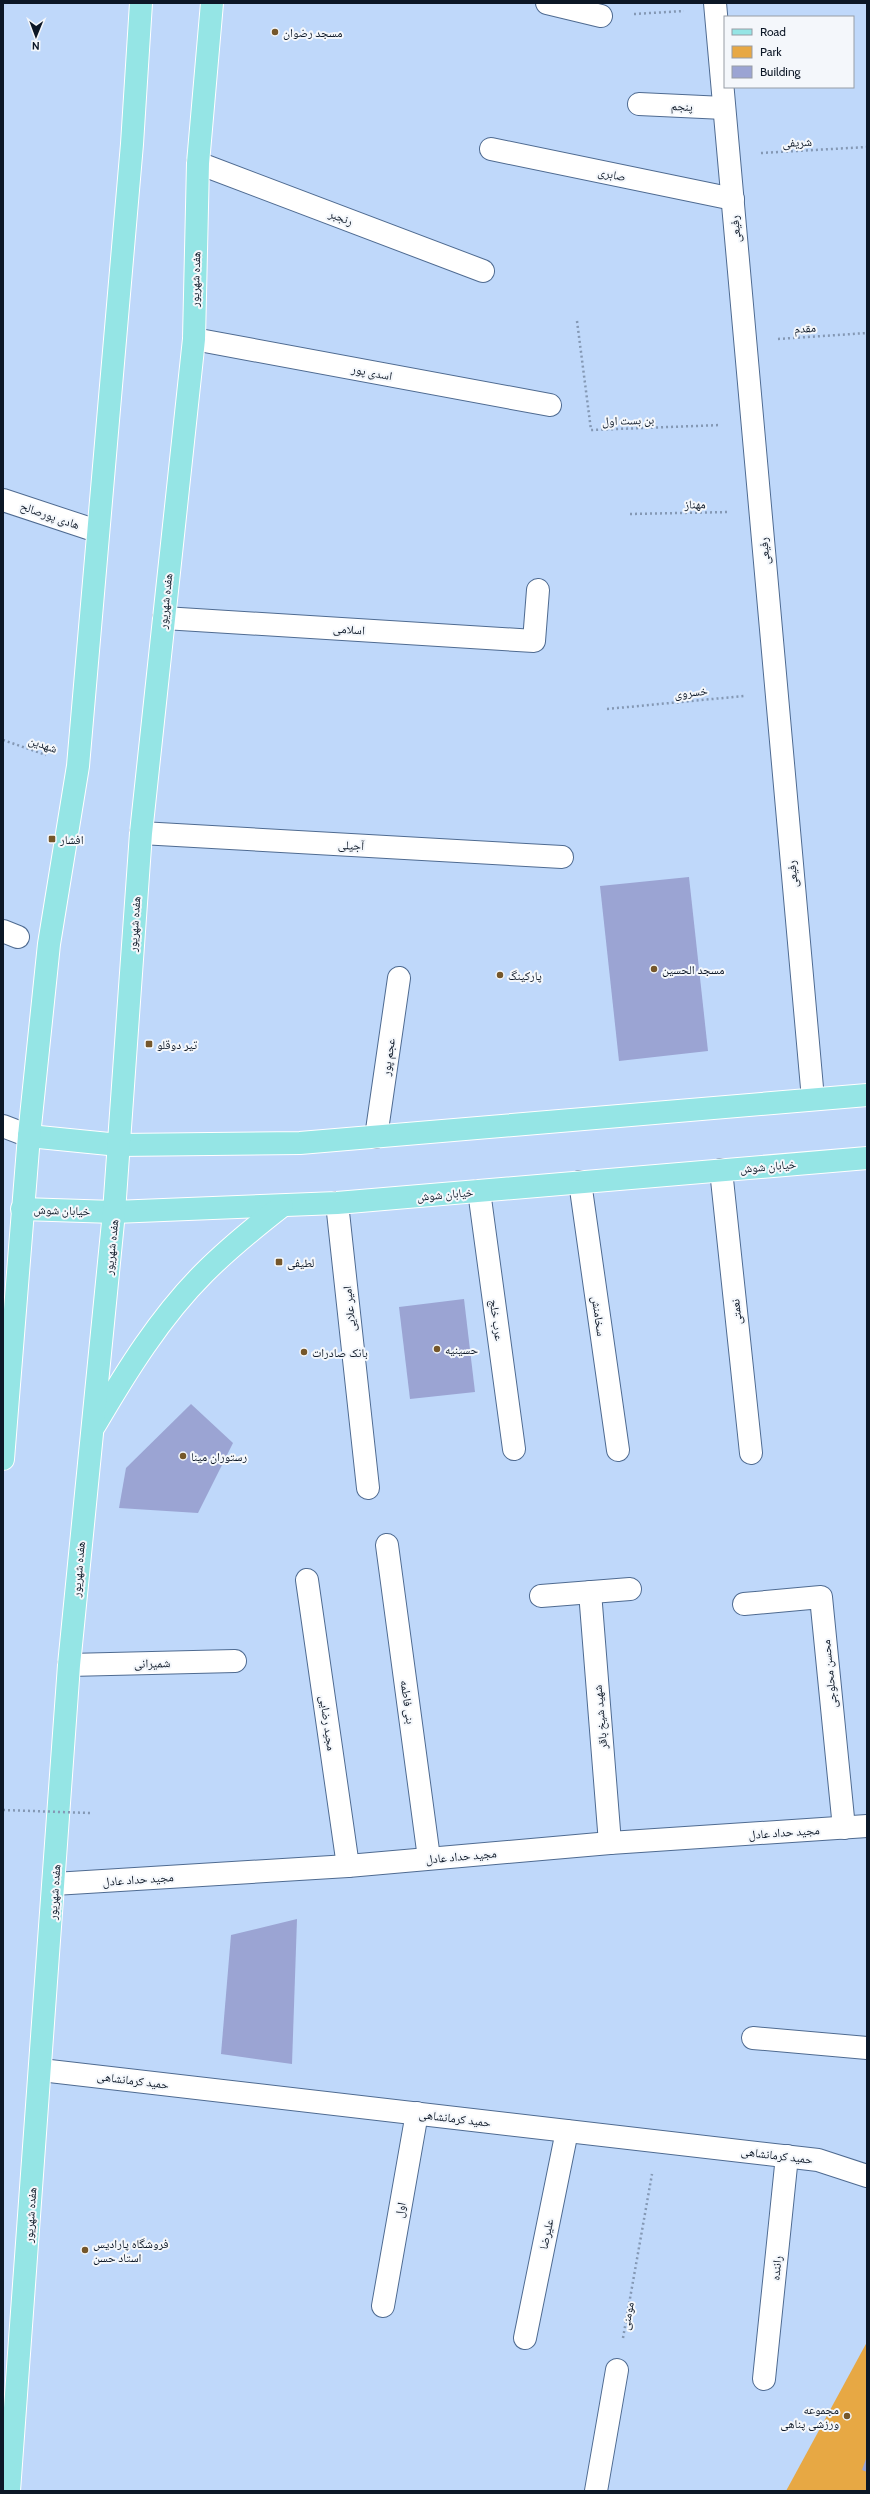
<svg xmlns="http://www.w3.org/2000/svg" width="870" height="2494" font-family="Cabin,'Noto Naskh Arabic',sans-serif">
	<rect width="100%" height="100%" fill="#bfd8fa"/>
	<polygon fill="#e7a844" points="867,2342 867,2491 786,2491"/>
	<g fill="#9ba4d3">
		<polygon points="689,877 708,1051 619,1061 600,886"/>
		<polygon points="464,1299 475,1392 410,1399 399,1307"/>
		<polygon points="191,1404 233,1443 198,1513 119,1508 126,1468"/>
		<polygon points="297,1919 292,2064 221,2054 231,1935"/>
		<polygon points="867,2456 867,2472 862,2470"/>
	</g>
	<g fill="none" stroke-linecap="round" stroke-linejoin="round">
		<g stroke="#4f6b91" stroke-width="24">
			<g id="street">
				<polyline points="547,3 601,16"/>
				<polyline points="715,3 813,1099"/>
				<polyline points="639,104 724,108"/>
				<polyline points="491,149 733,199"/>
				<polyline points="198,163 483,271"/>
				<polyline points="194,339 550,405"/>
				<polyline points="3,500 97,531"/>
				<polyline points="164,618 534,641 538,590"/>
				<polyline points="141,833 562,857"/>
				<polyline points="3,931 18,937"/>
				<polyline points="3,1126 29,1136"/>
				<polyline points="376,1137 399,978"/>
				<polyline points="721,1170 751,1453"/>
				<polyline points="580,1182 618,1450"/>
				<polyline points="479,1191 514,1449"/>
				<polyline points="337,1203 368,1488"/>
				<polyline points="387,1545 429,1858"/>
				<polyline points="307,1580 348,1866"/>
				<polyline points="590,1592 610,1843"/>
				<polyline points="541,1596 630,1589"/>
				<polyline points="744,1604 821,1597 844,1828"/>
				<polyline points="69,1665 235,1661"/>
				<polyline points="753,2038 867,2048"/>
				<polyline points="41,2070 818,2160 867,2176"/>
				<polyline points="383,2306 417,2113"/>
				<polyline points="525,2338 567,2131"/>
				<polyline points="764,2379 787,2156"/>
				<polyline points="596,2491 617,2370"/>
			</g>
		</g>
		<g stroke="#4f6b91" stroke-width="24">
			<polyline id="secondary" points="54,1884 348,1866 610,1843 867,1826"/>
		</g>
		<g stroke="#fff" stroke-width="24">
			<g id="primary">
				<polyline points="29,1136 119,1145 300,1143 867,1095"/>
				<polyline points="22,1209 114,1212 337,1203 867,1158"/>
				<path d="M95,1425C126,1372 160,1317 204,1273C229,1248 255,1227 282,1206"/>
				<polyline points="3,1459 29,1136 49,944 78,766 132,144 141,3"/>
				<polyline points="9,2491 69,1665 114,1212 141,833 194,339 198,163 212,3"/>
			</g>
		</g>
		<g stroke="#8498b4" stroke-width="2.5" stroke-dasharray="2 3" stroke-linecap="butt">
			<polyline points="634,14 684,11"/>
			<polyline points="761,153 867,147"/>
			<polyline points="577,321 591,430 721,425"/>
			<polyline points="778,339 867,333"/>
			<polyline points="630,514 729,512"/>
			<polyline points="607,709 744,696"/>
			<polyline points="3,740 46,755"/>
			<polyline points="623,2338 652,2174"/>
		</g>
		<use href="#street" stroke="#fff" stroke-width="22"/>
		<use href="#secondary" stroke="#fff" stroke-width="22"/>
		<use href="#primary" stroke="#95e5e5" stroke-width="22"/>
		<polyline stroke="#8498b4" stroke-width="2.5" stroke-dasharray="2 3" stroke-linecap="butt" points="3,1810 90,1813"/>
	</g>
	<g fill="#75572b" stroke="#f4f7fb" stroke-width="1.5">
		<circle cx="275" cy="32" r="4"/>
		<rect x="48" y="835" width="8" height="8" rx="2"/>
		<circle cx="654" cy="969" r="4"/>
		<circle cx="500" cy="975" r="4"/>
		<rect x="145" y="1040" width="8" height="8" rx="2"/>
		<rect x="275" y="1258" width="8" height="8" rx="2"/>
		<circle cx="437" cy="1349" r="4"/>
		<circle cx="304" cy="1352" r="4"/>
		<circle cx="183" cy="1456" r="4"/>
		<circle cx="85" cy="2250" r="4"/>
		<circle cx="847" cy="2416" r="4"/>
	</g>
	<g text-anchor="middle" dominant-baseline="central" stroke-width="4" stroke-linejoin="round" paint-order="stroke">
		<g font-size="12" fill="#0c1726" stroke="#f4f7fb" text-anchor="start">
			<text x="283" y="32">مسجد رضوان</text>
			<text x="60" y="839">افشار</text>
			<text x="662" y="969">مسجد الحسین</text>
			<text x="508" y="975">پارکینگ</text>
			<text x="157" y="1044">تیر دوقلو</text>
			<text x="287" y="1262">لطیفی</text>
			<text x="445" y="1349">حسینیه</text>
			<text x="312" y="1352">بانک صادرات</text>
			<text x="191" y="1456">رستوران مینا</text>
			<text x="93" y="2243">فروشگاه پارادیس<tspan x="93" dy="14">استاد حسن</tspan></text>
			<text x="839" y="2409" text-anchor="end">مجموعه<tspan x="839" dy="14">ورزشی پناهی</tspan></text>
		</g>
		<g font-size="12" fill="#0c1726" stroke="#f4f7fb">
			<text transform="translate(682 106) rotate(3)">پنجم</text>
			<text transform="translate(797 142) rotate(-3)">شریفی</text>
			<text transform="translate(612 174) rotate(12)">صابری</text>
			<text transform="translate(341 217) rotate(21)">رنجبر</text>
			<text transform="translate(735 229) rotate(-95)">رفیعی</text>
			<text transform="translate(195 279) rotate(-88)">هفده شهریور</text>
			<text transform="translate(805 328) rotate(-4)">مقدم</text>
			<text transform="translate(372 372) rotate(11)">اسدی پور</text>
			<text transform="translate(628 420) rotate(-2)">بن بست اول</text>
			<text transform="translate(695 504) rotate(-1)">مهناز</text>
			<text transform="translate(50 515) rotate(19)">هادی پورصالح</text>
			<text transform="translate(764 551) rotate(-95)">رفیعی</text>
			<text transform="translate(165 601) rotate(-84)">هفده شهریور</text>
			<text transform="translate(349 629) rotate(4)">اسلامی</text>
			<text transform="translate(691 692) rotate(-6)">خسروی</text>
			<text transform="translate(43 744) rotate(19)">شهدین</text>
			<text transform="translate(351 845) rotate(3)">آجیلی</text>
			<text transform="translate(792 874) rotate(-95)">رفیعی</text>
			<text transform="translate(134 924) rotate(-86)">هفده شهریور</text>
			<text transform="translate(388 1057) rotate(-82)">عجم پور</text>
			<text transform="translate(768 1166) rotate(-5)">خیابان شوش</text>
			<text transform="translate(445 1194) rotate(-5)">خیابان شوش</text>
			<text transform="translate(62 1210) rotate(2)">خیابان شوش</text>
			<text transform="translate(111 1247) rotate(-84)">هفده شهریور</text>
			<text transform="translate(349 1309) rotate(-96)">امیر علایی</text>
			<text transform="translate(736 1312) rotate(-96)">نعمتی</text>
			<text transform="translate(599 1316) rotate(82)">سخامنش</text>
			<text transform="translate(497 1320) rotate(82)">عرب خلج</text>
			<text transform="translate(78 1569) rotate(-85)">هفده شهریور</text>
			<text transform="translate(152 1663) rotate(-1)">شمیرانی</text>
			<text transform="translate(829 1674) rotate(-96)">محسن محلوجی</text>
			<text transform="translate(408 1702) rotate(82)">بنی فاطمه</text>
			<text transform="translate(600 1717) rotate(-95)">شهید شیخ باقر</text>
			<text transform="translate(328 1723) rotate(82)">مجید رضایی</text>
			<text transform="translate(784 1832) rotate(-4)">مجید حداد عادل</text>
			<text transform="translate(461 1856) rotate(-5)">مجید حداد عادل</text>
			<text transform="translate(138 1879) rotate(-4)">مجید حداد عادل</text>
			<text transform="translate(54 1892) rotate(-86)">هفده شهریور</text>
			<text transform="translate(133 2080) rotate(7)">حمید کرمانشاهی</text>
			<text transform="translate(455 2118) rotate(7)">حمید کرمانشاهی</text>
			<text transform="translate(777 2155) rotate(7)">حمید کرمانشاهی</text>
			<text transform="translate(400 2210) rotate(-80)">اول</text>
			<text transform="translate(30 2215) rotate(-86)">هفده شهریور</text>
			<text transform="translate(546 2234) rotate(-78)">علیرضا</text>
			<text transform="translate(776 2268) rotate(-84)">راننده</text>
			<text transform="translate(627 2316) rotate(-80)">مومنی</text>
		</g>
	</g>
	<rect width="870" height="2494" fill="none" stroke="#0c1726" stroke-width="8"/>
	<rect x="724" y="16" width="130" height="72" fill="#f4f7fb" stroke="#979da6"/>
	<rect x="732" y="29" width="20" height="6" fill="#95e5e5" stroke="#979da6"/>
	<text x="760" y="36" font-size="12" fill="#0c1726">Road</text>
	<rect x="732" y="46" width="20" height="12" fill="#e7a844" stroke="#979da6"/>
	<text x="760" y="56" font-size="12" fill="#0c1726">Park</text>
	<rect x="732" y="66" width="20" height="12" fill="#9ba4d3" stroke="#979da6"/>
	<text x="760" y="76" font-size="12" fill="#0c1726">Building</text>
	<g transform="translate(36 36) rotate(181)" stroke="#f4f7fb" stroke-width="3" paint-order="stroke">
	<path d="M0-3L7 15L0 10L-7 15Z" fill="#0c1726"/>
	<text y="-6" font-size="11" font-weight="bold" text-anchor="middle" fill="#0c1726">N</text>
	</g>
</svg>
